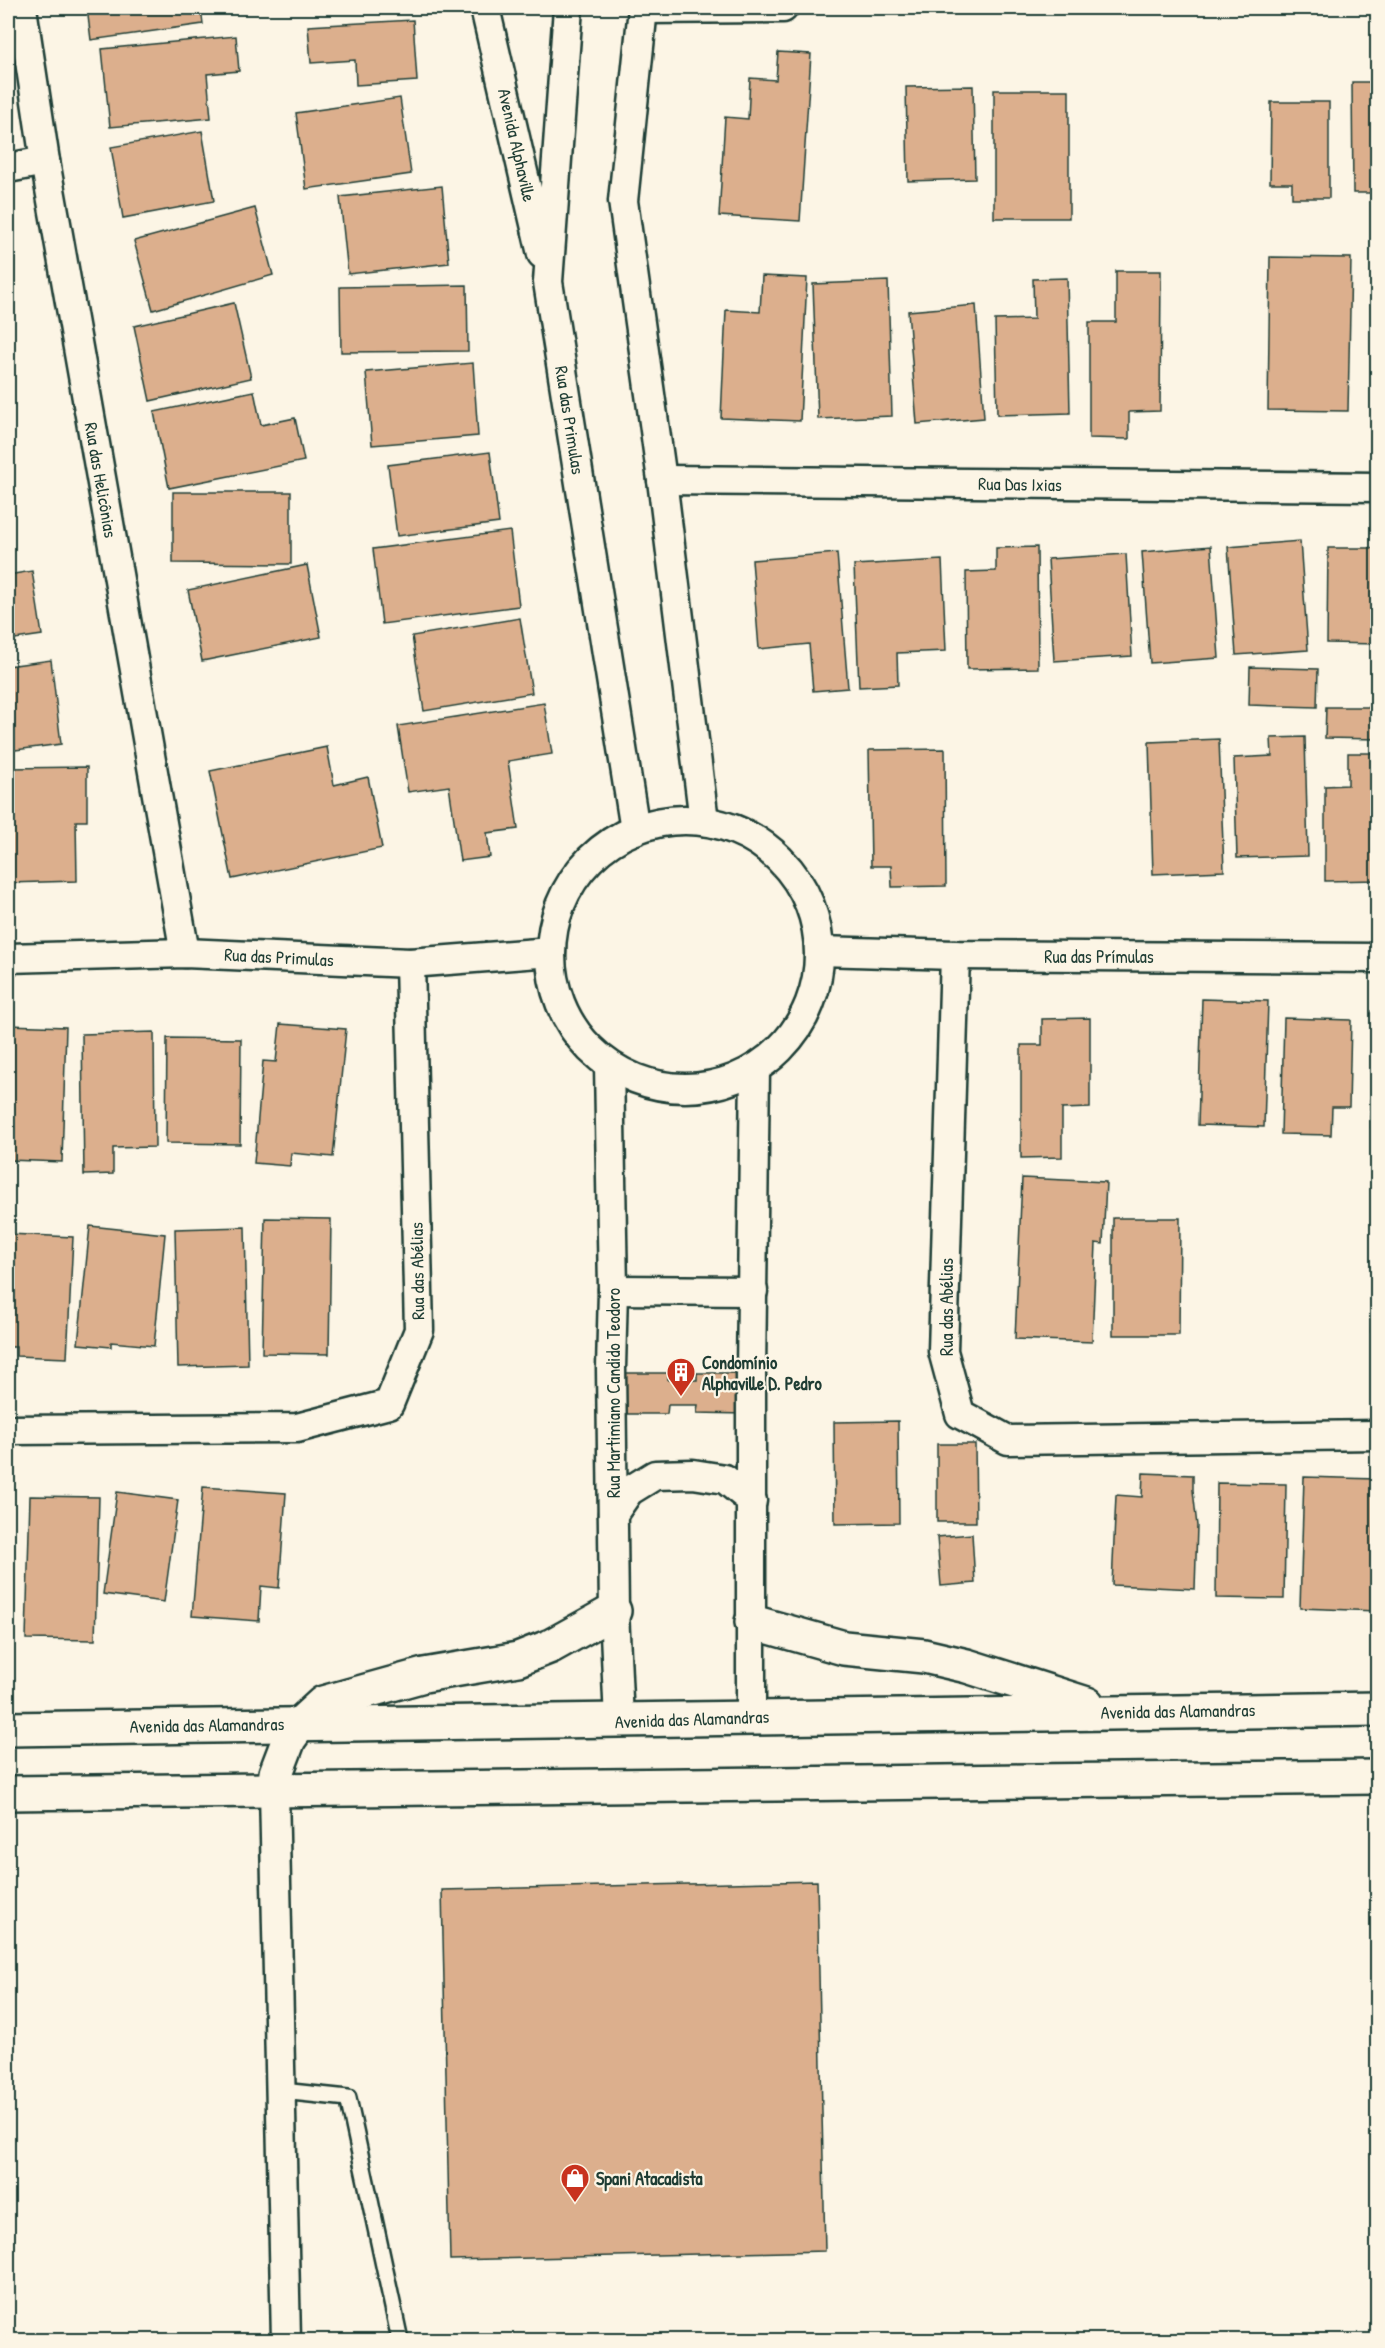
<svg xmlns="http://www.w3.org/2000/svg" width="1385" height="2348" font-family="'Patrick Hand',sans-serif">
	<rect width="100%" height="100%" fill="#fcf5e5"/>
	<filter id="ink" filterUnits="userSpaceOnUse"><feTurbulence type="fractalNoise" baseFrequency=".0167" numOctaves="2"/><feDisplacementMap in="SourceGraphic" scale="12" xChannelSelector="R" yChannelSelector="G"/><feConvolveMatrix kernelMatrix="1 2 1 2 8 2 1 2 1" color-interpolation-filters="sRGB"/></filter>
	<g filter="url(#ink)">
		<g fill="#dcaf8d" stroke="#1f3d34" stroke-width="1.5">
			<polygon points="87,8 201,8 203,24 91,40"/>
			<polygon points="413,20 417,81 356,85 355,60 311,63 308,26"/>
			<polygon points="236,36 239,71 207,74 211,118 110,127 102,49"/>
			<polygon points="778,52 811,54 800,221 719,216 725,117 748,119 750,78 776,80"/>
			<polygon points="1352,82 1378,82 1378,193 1353,193"/>
			<polygon points="973,86 975,179 908,181 906,87"/>
			<rect x="994" y="90" width="75" height="128"/>
			<polygon points="400,98 411,174 306,189 296,113"/>
			<polygon points="1271,102 1329,102 1329,198 1292,198 1292,183 1270,183"/>
			<polygon points="202,131 214,201 123,218 111,147"/>
			<polygon points="442,186 449,263 348,274 340,197"/>
			<polygon points="255,208 273,275 153,310 134,241"/>
			<polygon points="1270,257 1351,258 1348,411 1268,410"/>
			<polygon points="1116,271 1161,271 1160,411 1129,412 1129,439 1089,438 1089,322 1116,322"/>
			<polygon points="762,276 807,278 800,421 721,418 726,310 760,312"/>
			<polygon points="1067,278 1070,413 997,415 995,320 1034,319 1033,279"/>
			<polygon points="888,281 892,416 818,419 813,284"/>
			<polygon points="467,285 468,351 341,352 340,287"/>
			<polygon points="234,303 251,378 150,401 134,326"/>
			<polygon points="976,305 984,418 917,424 908,311"/>
			<polygon points="473,363 478,436 372,445 366,372"/>
			<polygon points="254,391 261,425 295,418 304,461 169,488 154,412"/>
			<polygon points="490,452 499,523 397,536 388,465"/>
			<polygon points="173,492 291,492 291,564 173,563"/>
			<polygon points="510,531 519,606 382,624 373,549"/>
			<polygon points="1300,541 1308,650 1236,655 1228,547"/>
			<polygon points="1211,546 1219,658 1150,663 1142,552"/>
			<polygon points="1037,547 1038,668 967,669 966,572 996,571 996,548"/>
			<polygon points="1328,548 1378,548 1378,644 1327,643"/>
			<polygon points="837,553 848,688 813,691 809,644 759,649 752,560"/>
			<polygon points="1126,554 1132,656 1054,661 1048,559"/>
			<polygon points="942,560 946,651 897,653 898,685 859,687 854,565"/>
			<polygon points="307,565 321,637 202,661 188,590"/>
			<polygon points="32,571 42,635 8,640 8,575"/>
			<polygon points="520,618 532,693 424,711 412,636"/>
			<polygon points="51,660 61,744 8,751 8,666"/>
			<polygon points="1250,667 1318,669 1317,707 1249,705"/>
			<polygon points="544,703 552,754 508,761 518,829 487,833 490,857 460,861 449,786 408,792 398,726"/>
			<polygon points="1326,707 1378,707 1378,739 1325,738"/>
			<polygon points="1305,737 1308,856 1237,858 1234,758 1272,756 1271,738"/>
			<polygon points="1219,739 1224,871 1153,874 1149,742"/>
			<polygon points="327,747 334,785 368,777 382,848 232,879 210,771"/>
			<polygon points="945,749 946,886 892,887 891,866 871,866 869,750"/>
			<polygon points="1348,753 1378,753 1378,880 1325,881 1325,786 1348,785"/>
			<polygon points="87,767 87,821 76,821 77,881 8,883 8,768"/>
			<polygon points="1202,999 1268,1001 1264,1127 1198,1125"/>
			<polygon points="1372,1011 1378,1011 1378,1129 1371,1128"/>
			<polygon points="1090,1018 1090,1108 1062,1109 1062,1157 1021,1158 1021,1045 1042,1045 1042,1019"/>
			<polygon points="1284,1018 1351,1020 1349,1107 1332,1107 1331,1135 1281,1134"/>
			<polygon points="280,1024 346,1029 333,1157 291,1153 290,1166 254,1163 263,1061 276,1062"/>
			<polygon points="8,1025 66,1027 62,1162 8,1160"/>
			<polygon points="154,1032 155,1147 113,1148 113,1174 84,1175 82,1034"/>
			<polygon points="167,1038 241,1039 240,1144 166,1143"/>
			<polygon points="1022,1178 1106,1182 1103,1244 1096,1243 1092,1342 1015,1339"/>
			<polygon points="265,1218 331,1219 329,1354 262,1353"/>
			<polygon points="1113,1218 1180,1218 1179,1335 1113,1335"/>
			<polygon points="90,1226 165,1234 154,1346 111,1342 111,1347 78,1344"/>
			<polygon points="245,1227 248,1365 178,1367 175,1229"/>
			<polygon points="8,1234 73,1237 67,1358 16,1356 16,1347 8,1347"/>
			<polygon points="1375,1283 1378,1283 1378,1333 1371,1332"/>
			<polygon points="618,1373 668,1373 668,1380 697,1380 697,1373 746,1373 745,1414 697,1413 698,1405 668,1405 667,1414 617,1414"/>
			<polygon points="898,1421 899,1523 835,1524 834,1422"/>
			<polygon points="937,1444 975,1444 976,1522 937,1522"/>
			<polygon points="1143,1473 1193,1475 1193,1490 1197,1526 1195,1589 1112,1585 1116,1495 1142,1497"/>
			<polygon points="1304,1477 1376,1479 1372,1585 1378,1585 1377,1611 1300,1608"/>
			<polygon points="1217,1483 1286,1484 1284,1599 1216,1598"/>
			<polygon points="203,1487 286,1493 279,1588 261,1586 259,1621 192,1616"/>
			<polygon points="117,1492 178,1500 164,1602 103,1594"/>
			<polygon points="30,1496 99,1497 95,1640 26,1639"/>
			<polygon points="972,1534 975,1583 941,1586 937,1537"/>
			<polygon points="817,1881 825,2251 450,2260 442,1890"/>
		</g>
		<g fill="none" stroke-linecap="round" stroke-linejoin="round">
			<g stroke="#1f3d34" stroke-width="20">
				<polyline id="lane" points="282,2091 348,2098 400,2340"/>
			</g>
			<g stroke="#1f3d34" stroke-width="33">
				<g id="street">
					<polyline points="22,8 45,161 185,953"/>
					<polyline points="485,8 542,254"/>
					<polyline points="568,8 548,282 635,830"/>
					<polyline points="643,8 623,201 662,480 704,821"/>
					<polyline points="643,9 783,8"/>
					<polyline points="8,168 45,161"/>
					<polyline points="662,480 1378,487"/>
					<circle cx="685" cy="954" r="134"/>
					<polyline points="820,951 955,955 1378,958"/>
					<polyline points="955,955 943,1351 960,1414 1008,1440 1378,1435"/>
					<polyline points="8,958 185,953 410,963 551,952"/>
					<polyline points="609,1065 613,1290 611,1368 614,1611 619,1721"/>
					<polyline points="613,1290 753,1291"/>
					<polyline points="8,1430 297,1428 389,1404 419,1330 410,963"/>
					<polyline points="613,1514 629,1491 655,1475 693,1474 725,1479 752,1501"/>
					<polyline points="751,1717 751,1371 755,1069"/>
					<polyline points="274,1791 286,2340"/>
				</g>
			</g>
			<g stroke="#1f3d34" stroke-width="38">
				<g id="secondary">
					<polyline points="752,1622 844,1648 924,1656 967,1666 1087,1704"/>
					<polyline points="8,1729 1378,1709"/>
					<polyline points="274,1791 276,1773 289,1739 300,1724 323,1703 424,1675 518,1659 551,1646 614,1611"/>
					<polyline points="8,1793 1378,1777"/>
				</g>
			</g>
			<use href="#lane" stroke="#fcf5e5" stroke-width="15"/>
			<use href="#street" stroke="#fcf5e5" stroke-width="28"/>
			<use href="#secondary" stroke="#fcf5e5" stroke-width="33"/>
		</g>
	</g>
	<defs>
		<g id="building-pin" transform="scale(1.5)"><path d="M0 17L-7.5 6A9.5 9.5 0 1 1 7.5 6Z" fill="#c8321e" stroke="#fcf5e5"/><path d="M-4-6H4V6H1V3H-1V6H-4ZM-2.5-4.3h1.7v1.8h-1.7ZM.8-4.3h1.7v1.8H.8ZM-2.5-1h1.7V.8h-1.7ZM.8-1h1.7V.8H.8Z" fill="#fff"/></g>
		<g id="shop-pin" transform="scale(1.5)"><path d="M0 17L-7.5 6A9.5 9.5 0 1 1 7.5 6Z" fill="#c8321e" stroke="#fcf5e5"/><path d="M-5-2.5h2.3a2.7 3.5 0 0 1 5.4 0H5L5.5 6h-11ZM-1.5-2.5h3a1.5 2.3 0 0 0-3 0Z" fill="#fff"/></g>
	</defs>
	<g fill-rule="evenodd">
		<use href="#building-pin" x="681" y="1372"/>
		<use href="#shop-pin" x="575" y="2178"/>
	</g>
	<g text-anchor="middle" dominant-baseline="central" stroke-width="4.5" stroke-linejoin="round" paint-order="stroke">
		<g font-size="18" fill="#1f3d34" stroke="#fcf5e5">
			<text transform="translate(517 145) rotate(77)">Avenida Alphaville</text>
			<text transform="translate(570 420) rotate(81)">Rua das Primulas</text>
			<text transform="translate(101 480) rotate(80)">Rua das Helicônias</text>
			<text transform="translate(1020 484) rotate(1)">Rua Das Ixias</text>
			<text x="1099" y="956">Rua das Prímulas</text>
			<text transform="translate(279 957) rotate(3)">Rua das Primulas</text>
			<text transform="translate(417 1271) rotate(-91)">Rua das Abélias</text>
			<text transform="translate(946 1307) rotate(-90)">Rua das Abélias</text>
			<text transform="translate(613 1393) rotate(-90)">Rua Martimiano Candido Teodoro</text>
			<text transform="translate(1178 1711) rotate(-1)">Avenida das Alamandras</text>
			<text transform="translate(692 1719) rotate(-2)">Avenida das Alamandras</text>
			<text transform="translate(207 1725) rotate(-1)">Avenida das Alamandras</text>
		</g>
		<g font-size="18" font-weight="bold" fill="#1f3d34" stroke="#fcf5e5" text-anchor="start">
			<text x="702" y="1362">Condomínio<tspan x="702" dy="21">Alphaville D. Pedro</tspan></text>
			<text x="596" y="2178">Spani Atacadista</text>
		</g>
	</g>
	<rect width="1385" height="2348" fill="none" stroke="#fcf5e5" stroke-width="30"/>
	<rect x="15" y="15" width="1355" height="2318" fill="none" stroke="#1f3d34" stroke-width="2" filter="url(#ink)"/>
</svg>
